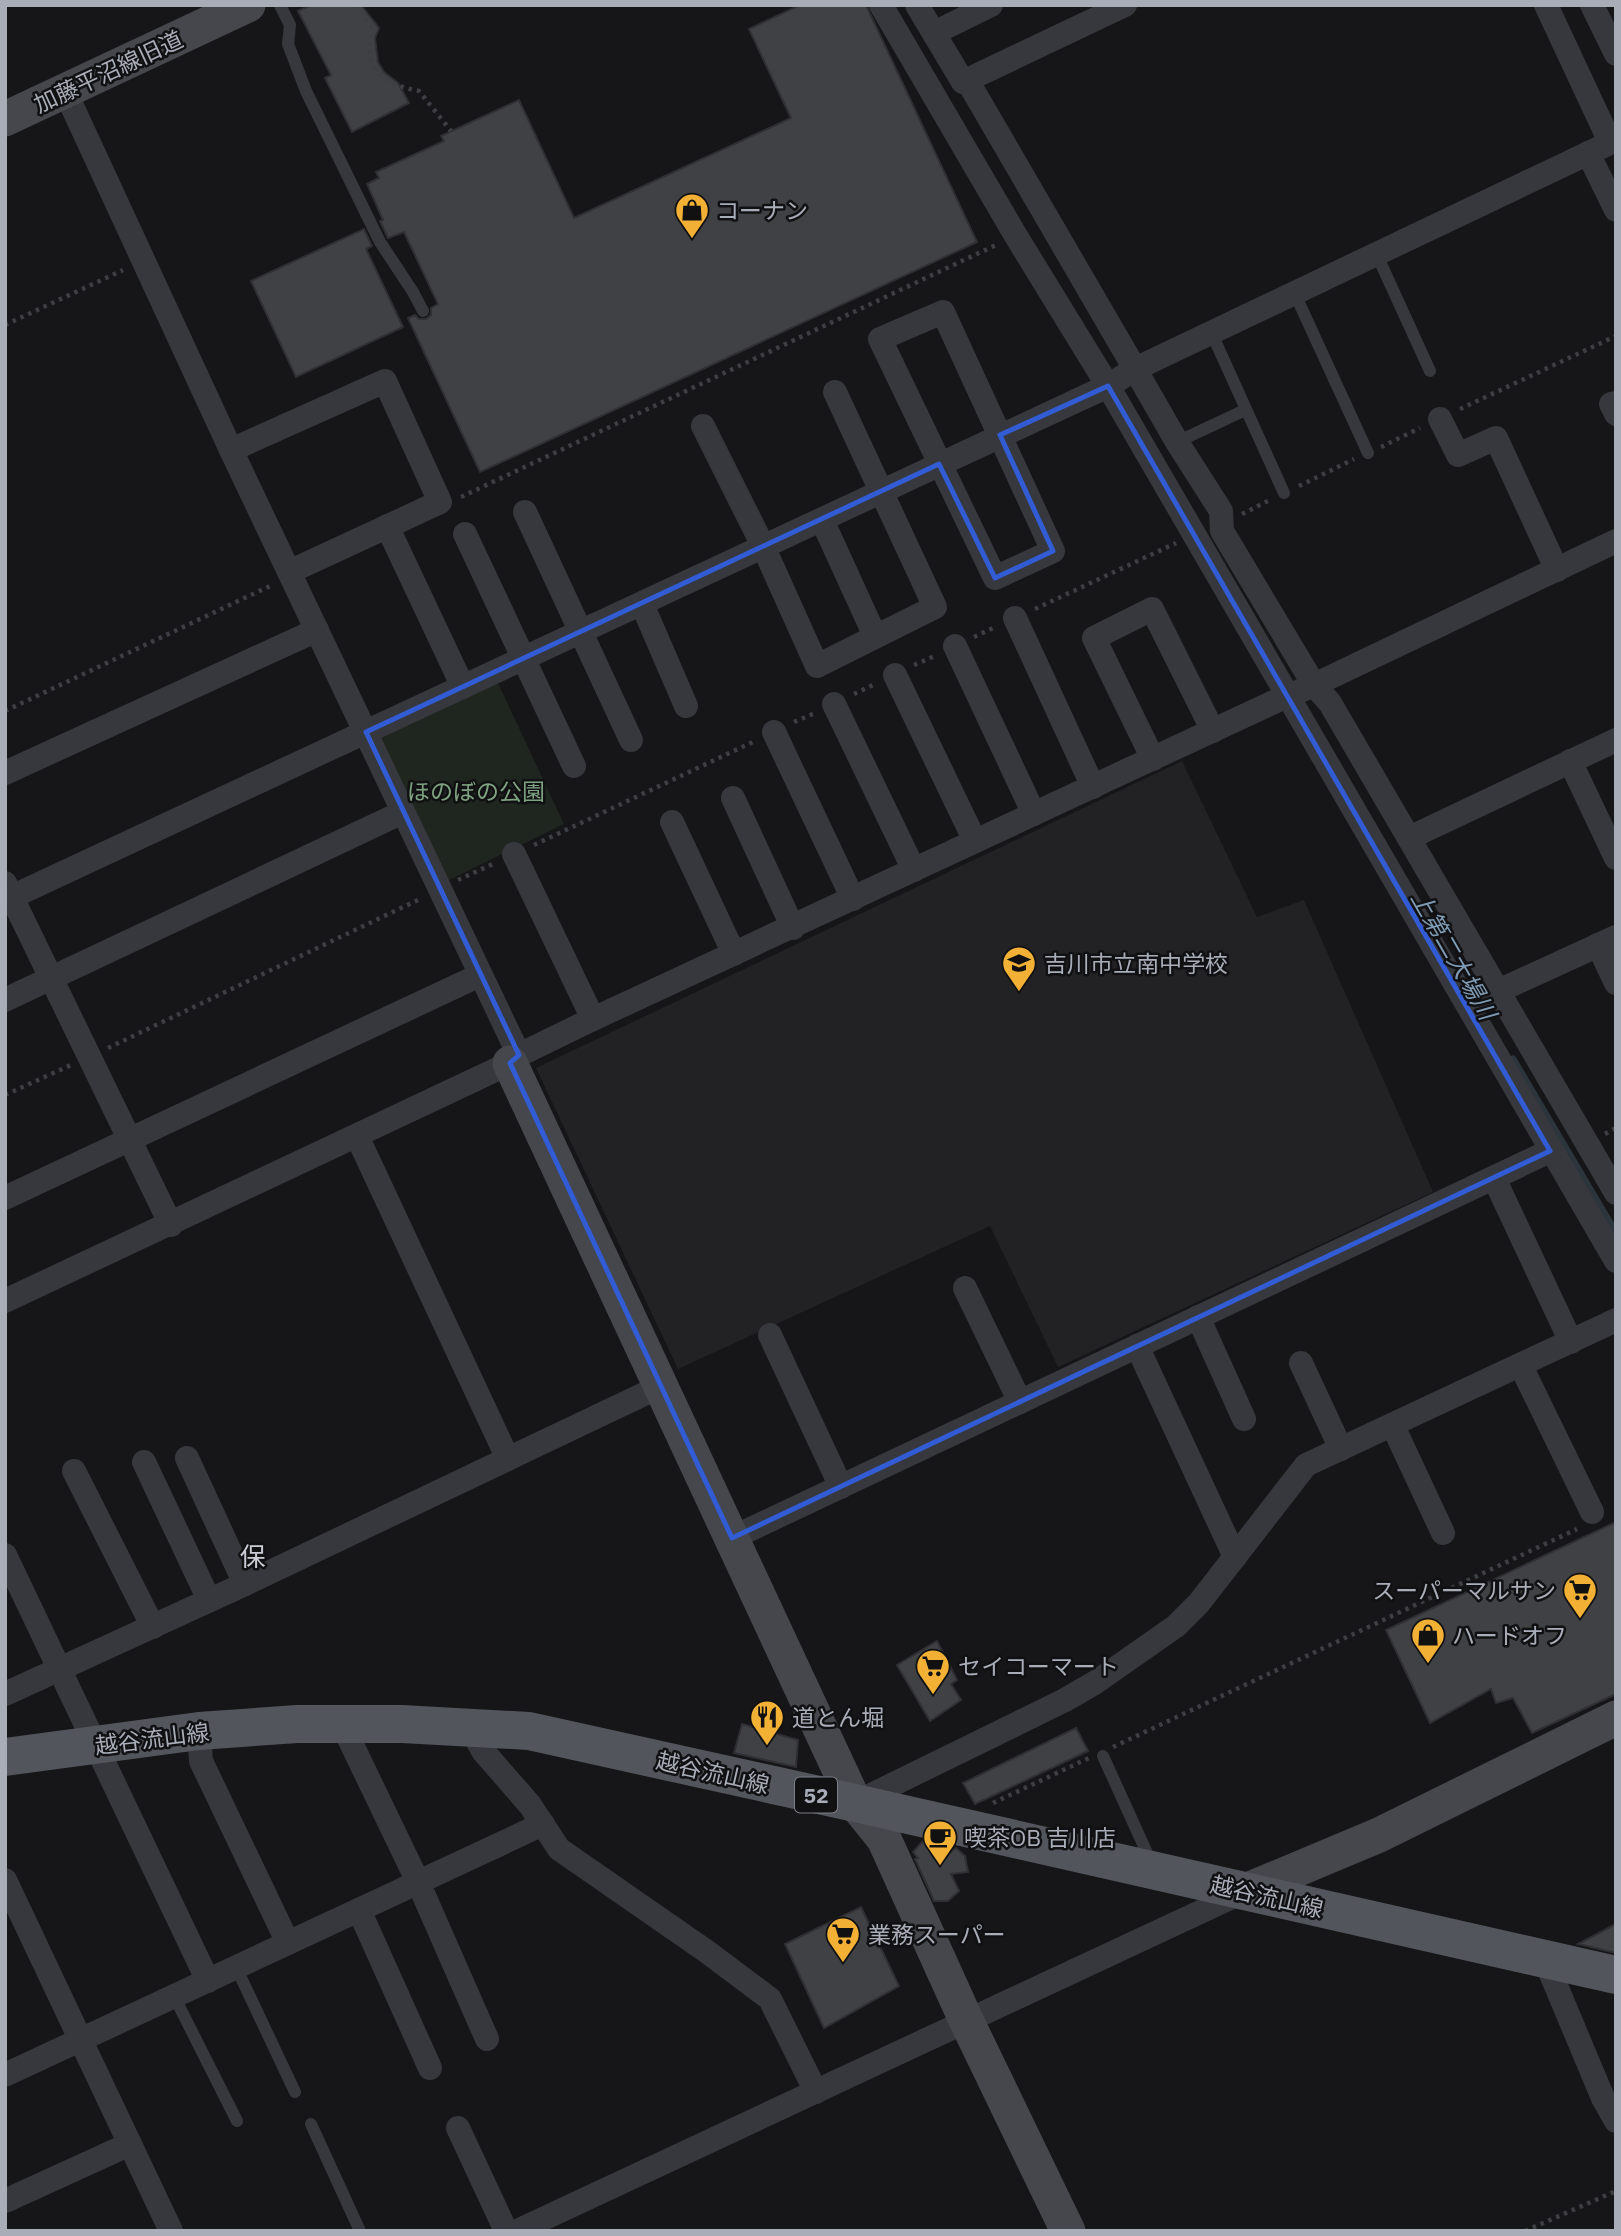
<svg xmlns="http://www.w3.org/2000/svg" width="1621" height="2236" font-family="'IBM Plex Sans','Noto Sans JP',sans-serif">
	<rect width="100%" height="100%" fill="#161618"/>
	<polygon fill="#222225" points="1182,761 1257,917 1304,900 1433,1192 1058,1367 990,1226 678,1369 536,1068"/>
	<polygon fill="#1e261f" points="496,679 564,824 445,882 380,739 385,730"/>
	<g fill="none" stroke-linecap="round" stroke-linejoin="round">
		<polyline stroke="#2c353c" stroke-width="7" points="1513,1059 1616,1233"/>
	</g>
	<g fill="#404145" stroke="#303034" stroke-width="2">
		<polygon points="311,5 361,5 379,28 375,38 378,62 384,72 398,83 409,103 352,132 325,78 331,75 298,11"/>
		<polygon points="800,5 866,5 977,242 480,472 408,318 415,315 419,319 426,319 431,315 431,308 438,304 404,232 388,238 380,221 383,220 367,184 379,178 376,172 444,141 441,136 519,100 574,218 791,118 749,29"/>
		<polygon points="364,229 372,246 366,249 403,327 296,377 251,281"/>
		<polygon points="1616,1522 1616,1694 1532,1733 1513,1698 1496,1703 1491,1689 1430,1723 1386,1630"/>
		<polygon points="937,1641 957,1680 951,1684 961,1700 930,1721 897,1665"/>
		<polygon points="742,1724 798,1740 796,1767 734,1753"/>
		<polygon points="1076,1728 1088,1751 975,1804 963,1783"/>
		<polygon points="923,1841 937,1844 939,1861 956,1848 965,1856 968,1872 951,1874 959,1891 948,1901 934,1901 915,1859 918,1858 913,1852"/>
		<polygon points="861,1907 899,1986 824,2028 785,1944"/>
		<polygon points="1616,1924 1616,1953 1578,1944"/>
	</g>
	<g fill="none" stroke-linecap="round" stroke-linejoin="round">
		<g stroke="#3d3f44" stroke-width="4.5" stroke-dasharray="3.5 5" stroke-linecap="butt">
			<path d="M355,5L372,28C361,68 382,84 419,91L451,131"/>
			<polyline points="5,325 123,270"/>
			<polyline points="1460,409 1616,336"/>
			<polyline points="1381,447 1420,428"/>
			<polyline points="1299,486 1354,459"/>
			<polyline points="461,497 998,244"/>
			<polyline points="1242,514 1272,499"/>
			<polyline points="1035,609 1176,543"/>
			<polyline points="974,637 995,627"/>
			<polyline points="914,665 935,656"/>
			<polyline points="854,694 875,684"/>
			<polyline points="5,711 270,586"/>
			<polyline points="794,722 815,713"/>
			<polyline points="534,845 755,741"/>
			<polyline points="458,880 495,863"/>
			<polyline points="108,1048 422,898"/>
			<polyline points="5,1095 71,1065"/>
			<polyline points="1605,1134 1616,1128"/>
			<polyline points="1113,1747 1577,1529"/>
			<polyline points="993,1803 1089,1758"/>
			<polyline points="1525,2231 1616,2191"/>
		</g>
		<g stroke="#37383d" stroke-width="12">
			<polyline points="280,5 290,25 288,44 306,91 380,242 413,292 423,311"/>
			<polyline points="1377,255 1430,371"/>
			<polyline points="1295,294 1368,453"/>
			<polyline points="1212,334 1284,493"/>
			<polyline points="1177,442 1245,410"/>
			<polyline points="1103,1756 1152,1864"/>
			<polyline points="236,1967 295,2092"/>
			<polyline points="174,1996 237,2121"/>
			<polyline points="311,2124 360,2231"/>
		</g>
		<g stroke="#37383d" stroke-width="24">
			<polyline points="881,5 1016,236 1108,386 1616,1261"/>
			<polyline points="917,5 963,82 1125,5"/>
			<polyline points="1546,5 1610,142"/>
			<polyline points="1592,5 1616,54"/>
			<polyline points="934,33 991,5"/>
			<polyline points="967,80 1135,369 1616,140"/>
			<polyline points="65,91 231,450 519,1055"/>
			<polyline points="1588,153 1616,210"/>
			<polygon points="943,312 1053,551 995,578 880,339"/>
			<polyline points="1616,403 1611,404 1616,414"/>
			<polyline points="1440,419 1458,455 1496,438 1557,570"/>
			<polyline points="703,426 763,546 817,666 935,607 835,392"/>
			<polyline points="231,450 385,381 440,502 289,572"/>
			<polyline points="525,512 631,740"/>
			<polyline points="822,520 875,636"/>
			<polyline points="387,526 463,687"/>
			<polyline points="465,534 574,766"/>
			<polyline points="642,604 686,706"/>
			<polyline points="1015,618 1093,787"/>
			<polyline points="955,646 1034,814"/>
			<polyline points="895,675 975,841"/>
			<polyline points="834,704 914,870"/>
			<polyline points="774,732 853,899"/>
			<polyline points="1153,759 1094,638 1152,609 1213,731"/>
			<polyline points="1570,761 1616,858"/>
			<polyline points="5,773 317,630"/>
			<polyline points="733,798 793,928"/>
			<polyline points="672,822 734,954"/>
			<polyline points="1409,838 1616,740"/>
			<polyline points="514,854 593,1019"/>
			<polyline points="5,883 171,1225"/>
			<polyline points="5,900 1108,386 1135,369 1177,442 1221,511 1222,531 1314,685 1330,703 1616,1193"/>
			<polyline points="1598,945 1616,983"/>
			<polyline points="1483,998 1616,937"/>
			<polyline points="5,1000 403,812"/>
			<polyline points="357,1136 508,1459"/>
			<polyline points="1494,1178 1571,1342"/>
			<polyline points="5,1198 480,975"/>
			<polyline points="965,1288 1020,1402"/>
			<polyline points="5,1301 510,1063 519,1055 593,1019 1274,702 1314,685 1616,541"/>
			<polyline points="1198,1317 1244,1419"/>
			<polyline points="770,1335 841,1487"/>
			<polyline points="1137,1346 1235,1557"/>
			<polyline points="1301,1363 1341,1449"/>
			<polyline points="1521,1366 1592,1512"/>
			<polyline points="1393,1426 1443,1533"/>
			<polyline points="187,1458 245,1584"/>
			<polyline points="144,1462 209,1600"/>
			<polyline points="74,1471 153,1627"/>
			<polyline points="732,1538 1550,1151"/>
			<polyline points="5,1555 208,1981"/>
			<polyline points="5,1694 245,1584 661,1386"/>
			<polyline points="342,1724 418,1882 487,2039"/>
			<polyline points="477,1727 477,1740 483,1751 530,1805 559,1849 706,1951 770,1999 816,2092"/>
			<polyline points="199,1731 201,1761 288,1943"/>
			<polyline points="855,1803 1065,1700 1096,1682 1176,1626 1199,1603 1306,1465 1616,1320"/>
			<polyline points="5,1880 171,2231"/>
			<polyline points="359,1910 430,2068"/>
			<polyline points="1554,1961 1551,1974 1603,2098 1616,2121"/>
			<polyline points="5,2075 543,1824"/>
			<polyline points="458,2128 506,2231"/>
			<polyline points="5,2201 130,2144"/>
			<polyline points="517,2231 1243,1892"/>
		</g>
		<g stroke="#45474d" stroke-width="35">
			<polyline points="5,119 248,5"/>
			<polyline points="510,1063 855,1803 884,1839 966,2020 1068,2231"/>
			<polyline points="1243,1892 1379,1835 1616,1718"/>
		</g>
		<polyline stroke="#53555c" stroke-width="38" points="5,1757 199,1731 297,1724 402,1724 529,1731 855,1803 1616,1975"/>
	</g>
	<path fill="none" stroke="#325cd3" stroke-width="5" stroke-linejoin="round" d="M1108,386L1550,1151L732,1538L510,1063L519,1055L366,732L939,464L995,578L1053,551L1000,435Z"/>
	<defs>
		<g id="shop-pin" transform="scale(1.75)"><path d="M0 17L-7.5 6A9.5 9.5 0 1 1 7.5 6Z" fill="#f2b134" stroke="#111113"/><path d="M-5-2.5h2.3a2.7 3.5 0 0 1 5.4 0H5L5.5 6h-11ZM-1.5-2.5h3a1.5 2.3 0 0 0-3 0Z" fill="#111"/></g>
		<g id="school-pin" transform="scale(1.75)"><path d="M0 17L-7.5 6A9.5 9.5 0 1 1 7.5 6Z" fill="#f2b134" stroke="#111113"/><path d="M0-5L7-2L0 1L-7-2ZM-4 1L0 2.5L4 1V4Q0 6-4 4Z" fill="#111"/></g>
		<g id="supermarket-pin" transform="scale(1.75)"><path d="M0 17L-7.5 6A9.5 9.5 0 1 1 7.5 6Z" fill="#f2b134" stroke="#111113"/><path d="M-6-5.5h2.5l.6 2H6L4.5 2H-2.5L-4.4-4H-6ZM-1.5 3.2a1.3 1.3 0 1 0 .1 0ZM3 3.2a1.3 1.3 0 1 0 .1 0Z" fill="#111"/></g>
		<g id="restaurant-pin" transform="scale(1.75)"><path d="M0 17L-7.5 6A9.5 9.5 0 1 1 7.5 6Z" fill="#f2b134" stroke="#111113"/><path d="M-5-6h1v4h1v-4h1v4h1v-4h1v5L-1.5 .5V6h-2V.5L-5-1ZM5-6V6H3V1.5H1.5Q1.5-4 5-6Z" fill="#111"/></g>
		<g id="cafe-pin" transform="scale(1.75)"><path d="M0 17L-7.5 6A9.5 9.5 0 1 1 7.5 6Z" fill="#f2b134" stroke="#111113"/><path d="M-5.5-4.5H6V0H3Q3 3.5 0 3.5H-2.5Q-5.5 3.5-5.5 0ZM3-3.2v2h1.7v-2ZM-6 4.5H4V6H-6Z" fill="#111"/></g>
	</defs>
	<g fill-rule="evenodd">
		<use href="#shop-pin" x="692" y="210"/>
		<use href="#school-pin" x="1019" y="963"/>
		<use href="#supermarket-pin" x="1580" y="1590"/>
		<use href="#shop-pin" x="1428" y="1635"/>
		<use href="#supermarket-pin" x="933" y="1666"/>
		<use href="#restaurant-pin" x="767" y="1717"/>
		<use href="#cafe-pin" x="940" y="1837"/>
		<use href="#supermarket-pin" x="843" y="1934"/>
	</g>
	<g text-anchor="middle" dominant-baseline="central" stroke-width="5" stroke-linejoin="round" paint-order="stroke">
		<rect fill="#111113" stroke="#7b7e86" stroke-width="2" x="795" y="1777.5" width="42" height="35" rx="5"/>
		<g font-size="21" font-weight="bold" fill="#a8adb8">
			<text x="816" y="1795">52</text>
		</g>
		<g font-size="23" fill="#a8adb8" stroke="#111113">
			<text transform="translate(108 71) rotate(-25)">加藤平沼線旧道</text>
			<text transform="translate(152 1738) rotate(-7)">越谷流山線</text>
			<text transform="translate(713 1772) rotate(13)">越谷流山線</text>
			<text transform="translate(1267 1896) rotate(13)">越谷流山線</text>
		</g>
		<g font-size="23" fill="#a8adb8" stroke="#111113" text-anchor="start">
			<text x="716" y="210">コーナン</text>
			<text x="1044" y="963">吉川市立南中学校</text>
			<text x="1556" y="1590" text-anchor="end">スーパーマルサン</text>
			<text x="1452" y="1635">ハードオフ</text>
			<text x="958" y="1666">セイコーマート</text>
			<text x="792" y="1717">道とん堀</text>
			<text x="964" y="1837">喫茶OB 吉川店</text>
			<text x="868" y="1934">業務スーパー</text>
		</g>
		<g font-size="23" fill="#7fa381" stroke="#111113">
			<text x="476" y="791">ほのぼの公園</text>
		</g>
		<g font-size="24" font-style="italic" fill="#7f9bb3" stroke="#111113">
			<text transform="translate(1454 955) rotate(60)">上第二大場川</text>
		</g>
		<g font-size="26" fill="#c9ccd4" stroke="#111113">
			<text x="253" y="1556">保</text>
		</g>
	</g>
	<rect width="1621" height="2236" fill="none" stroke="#a8adb8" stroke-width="14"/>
</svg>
